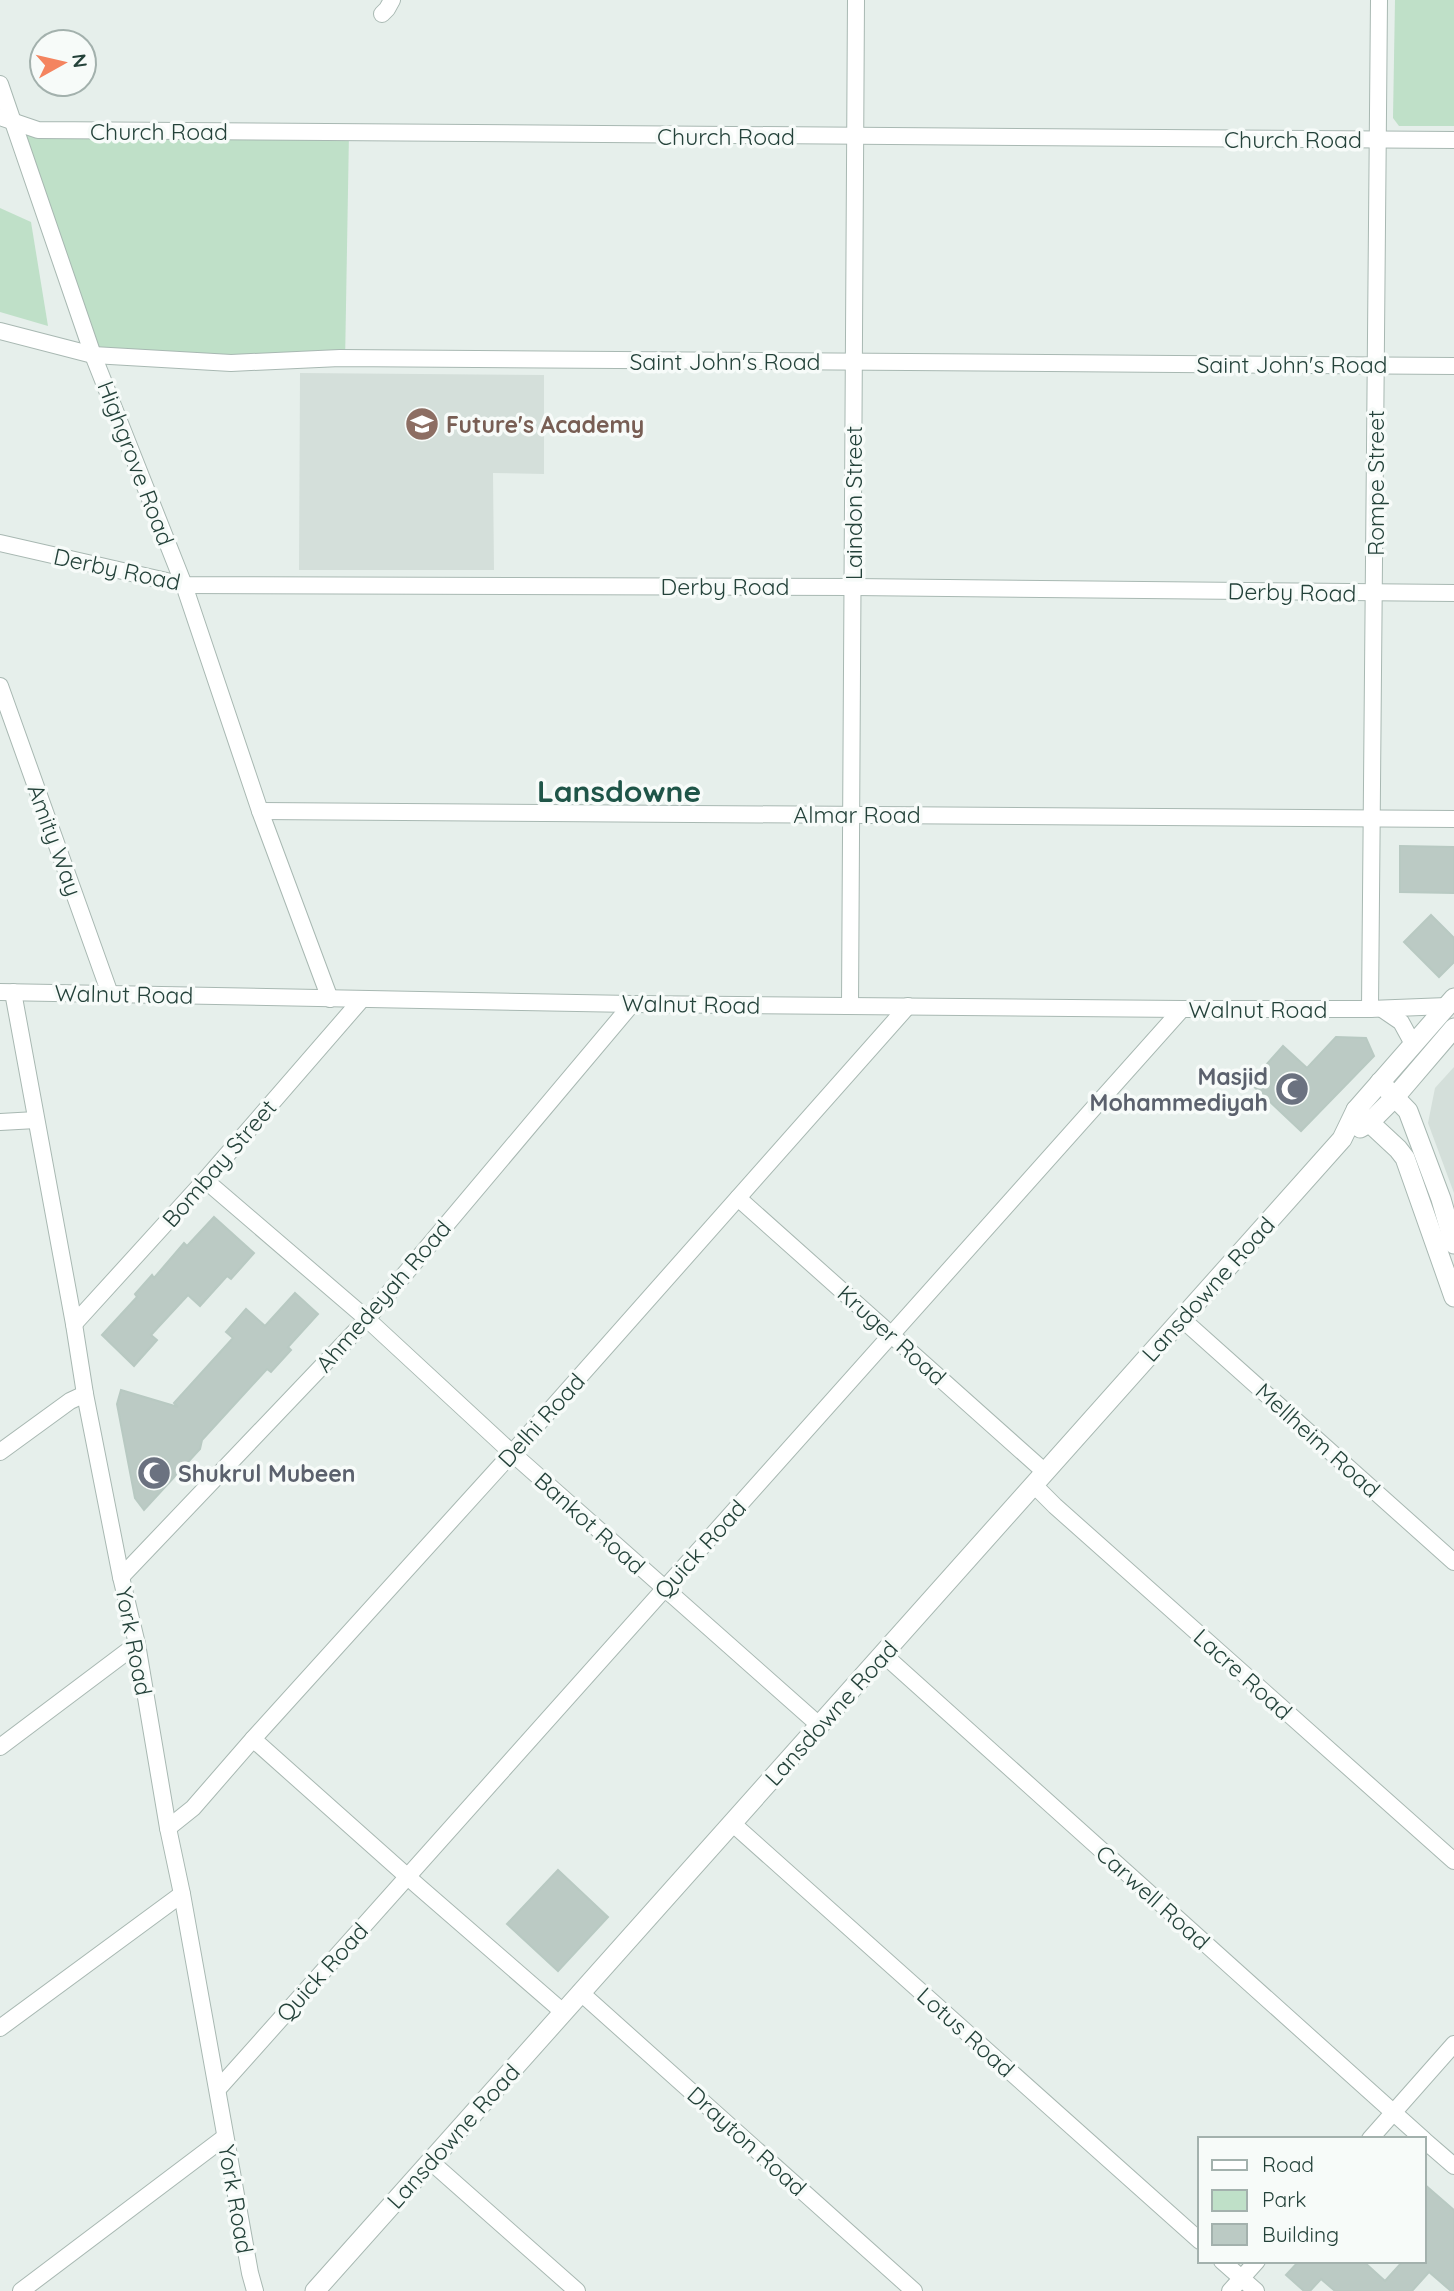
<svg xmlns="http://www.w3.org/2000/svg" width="1454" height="2291" font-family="Quicksand,sans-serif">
	<rect width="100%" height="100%" fill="#e6efeb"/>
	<g fill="#d4dfda">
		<polygon points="300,373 544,375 544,474 493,473 494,570 299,570"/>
		<polygon points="1454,1067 1454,1193 1428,1123 1435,1088"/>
	</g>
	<g fill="#bfe0c8">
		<polygon points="1395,0 1454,0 1454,126 1399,126 1393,118"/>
		<polygon points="14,123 349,132 345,364 96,362"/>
		<polygon points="0,208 31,222 48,326 0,312"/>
	</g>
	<g fill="#bbcac4" stroke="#b8c9c2" stroke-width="2">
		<polygon points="1400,846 1454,847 1454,893 1400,892"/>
		<polygon points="1431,915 1454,938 1454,962 1439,977 1404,942"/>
		<polygon points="1336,1037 1366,1038 1374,1056 1301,1131 1250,1083 1283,1046 1307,1068"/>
		<polygon points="214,1217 254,1253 231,1279 227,1276 200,1306 188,1295 151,1335 157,1340 134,1366 102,1335 137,1297 135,1294 152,1275 154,1278 184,1243 187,1246"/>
		<polygon points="295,1293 318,1314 288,1347 291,1350 271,1372 267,1369 202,1440 200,1449 144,1510 135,1498 117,1404 121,1390 178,1407 174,1403 233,1338 226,1332 246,1309 265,1326"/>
		<polygon points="558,1870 608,1917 558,1971 507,1924"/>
		<polygon points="1424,2184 1454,2210 1454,2291 1451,2291 1429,2272 1412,2291 1335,2291 1321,2279 1310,2291 1304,2291 1286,2275 1299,2261 1363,2261 1385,2281 1403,2261 1424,2261"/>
	</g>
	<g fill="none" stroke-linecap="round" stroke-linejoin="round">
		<g stroke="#a8b8b2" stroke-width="18">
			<g id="minor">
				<polyline points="382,14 387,9 392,0"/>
				<polyline points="0,84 93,355 184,585 260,811 330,999"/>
				<polyline points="0,117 38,130 1454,140"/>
				<polyline points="0,331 93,355 231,363 340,358 1454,366"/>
				<polyline points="0,543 184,585 853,587 1454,593"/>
				<polyline points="0,686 110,994"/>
				<polyline points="260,811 1454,819"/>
				<polyline points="0,992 632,1004 1182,1009 1370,1009 1447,1006"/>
				<polyline points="13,992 74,1324 85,1394 121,1577 137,1644 168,1828 182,1894 250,2273 255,2291"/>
				<polyline points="850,1005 856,0"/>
				<polyline points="1370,1009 1379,0"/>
				<polyline points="1382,1009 1401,1022 1413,1044"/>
				<polyline points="0,1122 36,1120"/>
				<polyline points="205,1180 367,1319 512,1453 819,1725"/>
				<polyline points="738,1198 1045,1472"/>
				<polyline points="1182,1319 1454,1562"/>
				<polyline points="74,1324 205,1180 362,999"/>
				<polyline points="0,1452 70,1401 85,1394"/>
				<polyline points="1034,1485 1055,1506 1454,1861"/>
				<polyline points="121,1577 367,1319 632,1004"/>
				<polyline points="883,1654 1423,2139"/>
				<polyline points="253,1739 418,1886 563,2012"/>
				<polyline points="0,1747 137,1644"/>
				<polyline points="732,1823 1200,2241"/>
				<polyline points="168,1828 193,1808 253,1739 512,1453 908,1006"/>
				<polyline points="580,1992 914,2291"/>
				<polyline points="0,2028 182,1894"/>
				<polyline points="218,2089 1182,1009"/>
				<polyline points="1370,2139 1454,2044"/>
				<polyline points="1424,2140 1454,2166"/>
				<polyline points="430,2161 577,2291"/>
				<polyline points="1222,2261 1256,2291"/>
				<polyline points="21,2291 225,2137"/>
				<polyline points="1230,2291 1257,2261"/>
			</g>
		</g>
		<g stroke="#a8b8b2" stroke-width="21">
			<g id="tertiary">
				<polyline points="1380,1082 1408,1111 1441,1199 1454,1244"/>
				<polyline points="1356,1110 1398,1149 1405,1158 1454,1297"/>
				<polyline points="1360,1128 1369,1123 1395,1097 1454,1028"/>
				<polyline points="315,2291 1342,1139 1356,1110 1454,998"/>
			</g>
		</g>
		<use href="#minor" stroke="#fff" stroke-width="16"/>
		<use href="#tertiary" stroke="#fff" stroke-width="19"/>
	</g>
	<defs>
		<g id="school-disc" transform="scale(1.75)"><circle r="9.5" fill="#8d6e63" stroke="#f7fbf9"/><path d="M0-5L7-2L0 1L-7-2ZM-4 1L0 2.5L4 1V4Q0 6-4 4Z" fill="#fff"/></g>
		<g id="mosque-disc" transform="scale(1.75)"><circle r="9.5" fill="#6b7280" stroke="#f7fbf9"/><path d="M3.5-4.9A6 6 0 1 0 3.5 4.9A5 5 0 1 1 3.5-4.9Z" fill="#fff"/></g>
	</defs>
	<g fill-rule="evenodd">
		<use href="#school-disc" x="422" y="424"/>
		<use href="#mosque-disc" x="1292" y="1089"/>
		<use href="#mosque-disc" x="154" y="1473"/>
	</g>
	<g text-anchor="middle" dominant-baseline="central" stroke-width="7" stroke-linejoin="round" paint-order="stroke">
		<g font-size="23" fill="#24423a" stroke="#f7fbf9">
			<text x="159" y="131">Church Road</text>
			<text x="726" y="136">Church Road</text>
			<text x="1293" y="139">Church Road</text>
			<text x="725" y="361">Saint John's Road</text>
			<text x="1292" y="364">Saint John's Road</text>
			<text transform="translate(136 463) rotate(69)">Highgrove Road</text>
			<text transform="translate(1375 483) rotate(-90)">Rompe Street</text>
			<text transform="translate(853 503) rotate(-90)">Laindon Street</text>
			<text transform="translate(117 569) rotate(12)">Derby Road</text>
			<text x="725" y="586">Derby Road</text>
			<text transform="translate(1292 592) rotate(1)">Derby Road</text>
			<text x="857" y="814">Almar Road</text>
			<text transform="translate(55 840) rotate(70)">Amity Way</text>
			<text transform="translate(124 994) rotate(1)">Walnut Road</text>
			<text transform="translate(691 1004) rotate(1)">Walnut Road</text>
			<text x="1258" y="1009">Walnut Road</text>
			<text transform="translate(219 1163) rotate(-49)">Bombay Street</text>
			<text transform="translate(1208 1289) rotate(-48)">Lansdowne Road</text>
			<text transform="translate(383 1296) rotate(-49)">Ahmedeyah Road</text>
			<text transform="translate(892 1335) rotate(42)">Kruger Road</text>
			<text transform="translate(541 1420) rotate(-48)">Delhi Road</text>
			<text transform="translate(1318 1440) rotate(42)">Mellheim Road</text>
			<text transform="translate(590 1523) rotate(42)">Bankot Road</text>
			<text transform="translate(700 1549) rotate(-48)">Quick Road</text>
			<text transform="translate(134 1641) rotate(79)">York Road</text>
			<text transform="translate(1243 1674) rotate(42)">Lacre Road</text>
			<text transform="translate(831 1713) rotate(-48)">Lansdowne Road</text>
			<text transform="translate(1153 1897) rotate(42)">Carwell Road</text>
			<text transform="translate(322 1972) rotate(-48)">Quick Road</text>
			<text transform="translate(966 2032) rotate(42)">Lotus Road</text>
			<text transform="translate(453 2136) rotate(-48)">Lansdowne Road</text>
			<text transform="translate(747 2141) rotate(42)">Drayton Road</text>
			<text transform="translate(236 2199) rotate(80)">York Road</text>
		</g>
		<g font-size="23" font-weight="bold" fill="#785e54" stroke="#f7fbf9" text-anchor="start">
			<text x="446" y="424">Future's Academy</text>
		</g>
		<g font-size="23" font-weight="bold" fill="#5b616d" stroke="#f7fbf9" text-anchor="end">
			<text x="1268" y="1076">Masjid<tspan x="1268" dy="26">Mohammediyah</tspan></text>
			<text x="178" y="1473" text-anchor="start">Shukrul Mubeen</text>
		</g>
		<g font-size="30" font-weight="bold" fill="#1f5548" stroke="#f7fbf9">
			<text x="619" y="791">Lansdowne</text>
		</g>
	</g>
	<rect x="1198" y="2137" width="228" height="126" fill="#f7fbf9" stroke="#a3b1ad" stroke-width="2"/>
	<rect x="1212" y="2160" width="35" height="10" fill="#ffffff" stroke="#a3b1ad" stroke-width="2"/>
	<text x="1262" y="2172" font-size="21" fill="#24423a">Road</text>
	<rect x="1212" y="2190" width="35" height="21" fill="#bfe0c8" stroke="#a3b1ad" stroke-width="2"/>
	<text x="1262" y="2207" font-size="21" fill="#24423a">Park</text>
	<rect x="1212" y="2224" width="35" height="21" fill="#bbcac4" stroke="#a3b1ad" stroke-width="2"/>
	<text x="1262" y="2242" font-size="21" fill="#24423a">Building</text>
	<g transform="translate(63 63) rotate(82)"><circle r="33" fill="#f7fbf9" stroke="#a3b1ad" stroke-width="2"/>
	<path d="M0-5L12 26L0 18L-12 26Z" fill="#f4845f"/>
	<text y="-10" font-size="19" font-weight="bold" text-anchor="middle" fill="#24423a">N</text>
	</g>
</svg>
